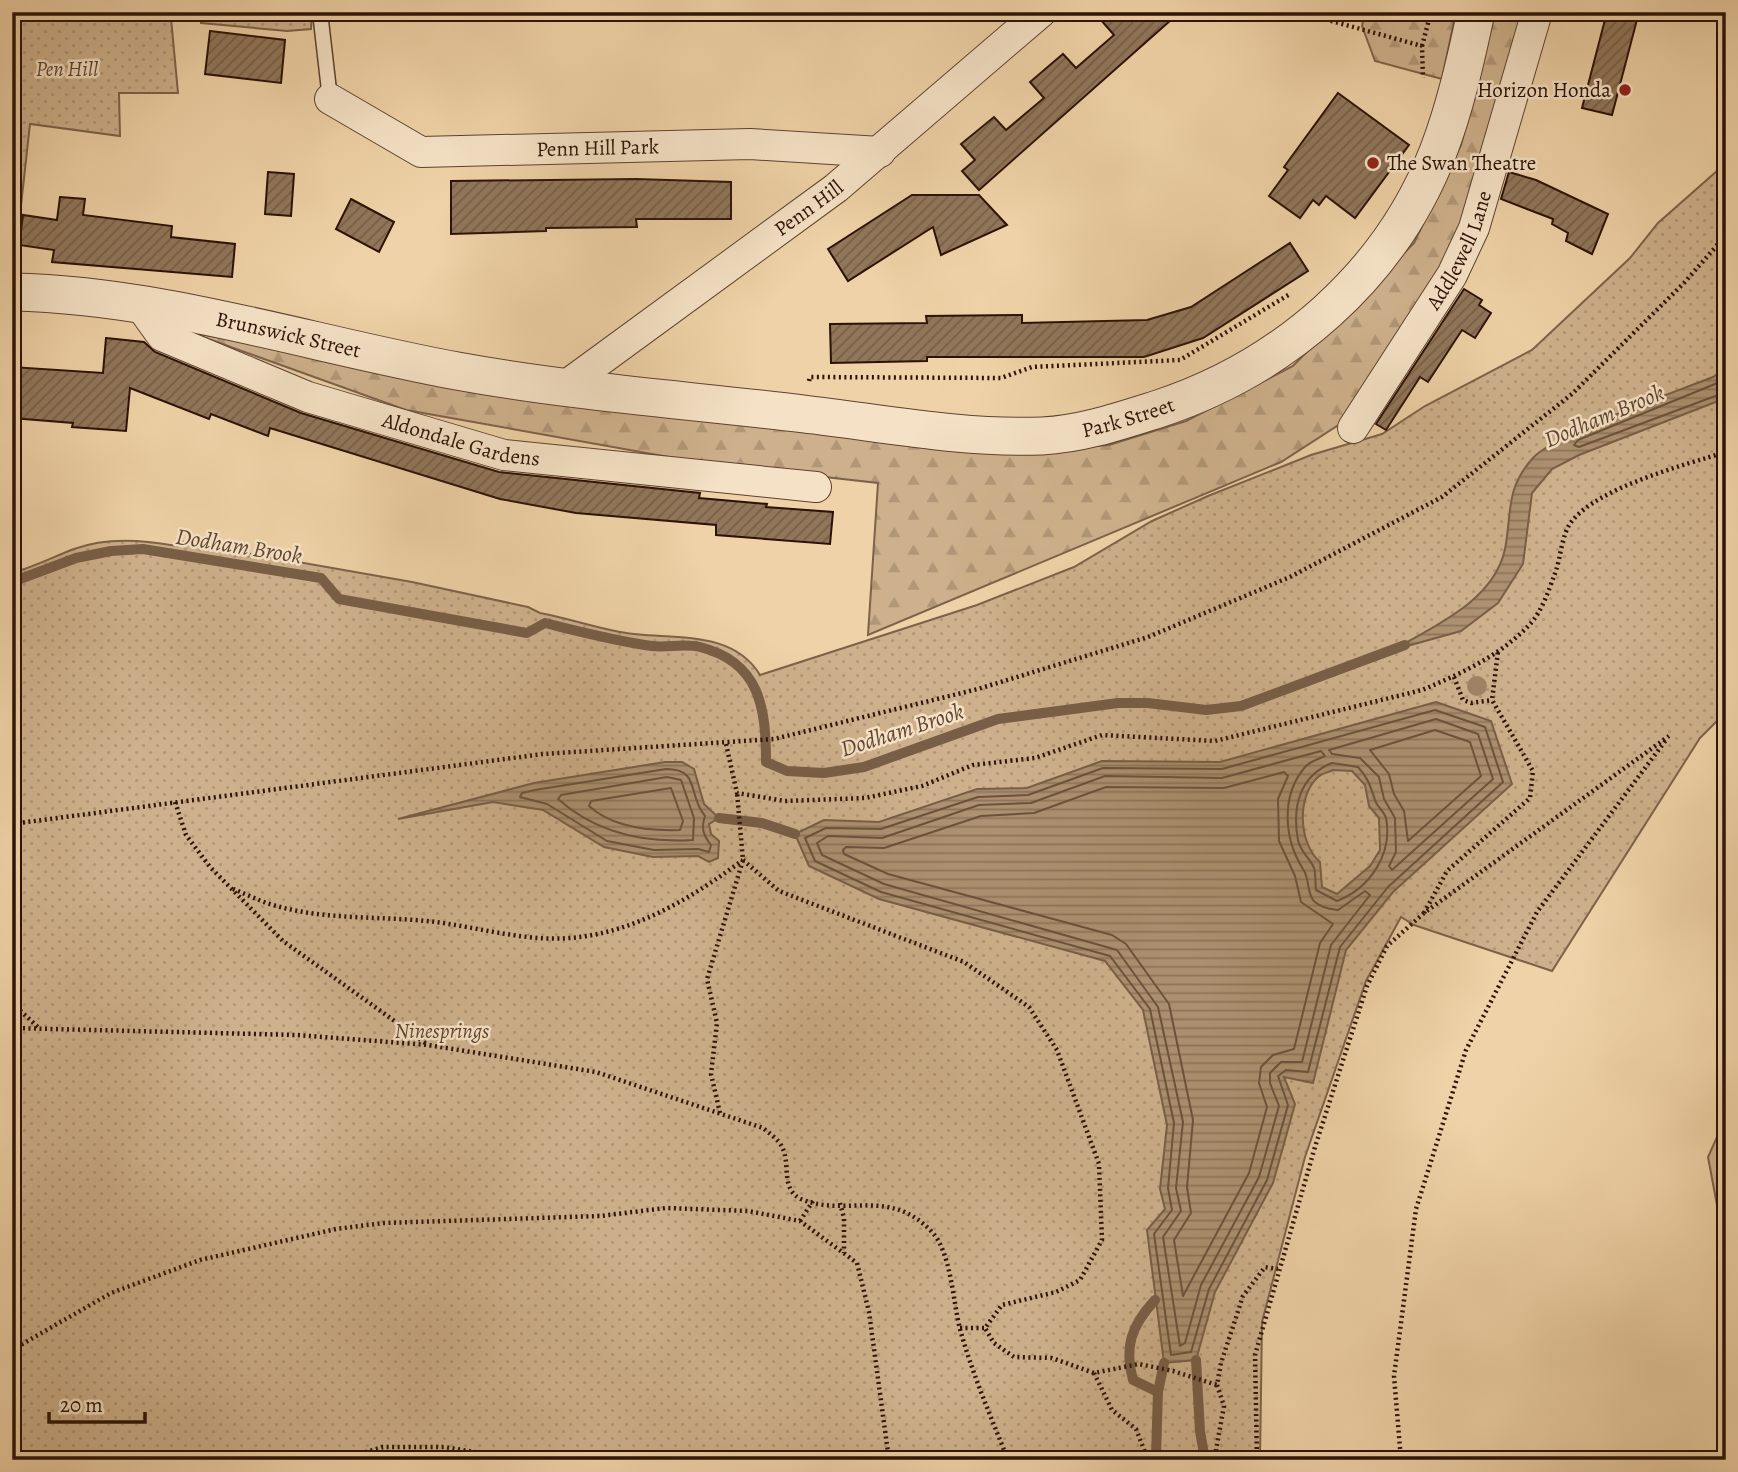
<svg xmlns="http://www.w3.org/2000/svg" width="1738" height="1472" font-family="Alegreya,serif">
	<defs>
		<pattern id="forest-firs" width="22" height="20" patternUnits="userSpaceOnUse" patternTransform="scale(1.75)"><rect width="22" height="20" fill="#ceb18c"/><path d="M5 1l3.5 6h-7zM16 11l3.5 6h-7z" fill="#b19777"/></pattern>
		<pattern id="park-dots" width="8" height="8" patternUnits="userSpaceOnUse" patternTransform="scale(1.75)"><rect width="8" height="8" fill="#ceb18c"/><path d="M2 2h.1M6 6h.1" fill="none" stroke="#b19777" stroke-width="1.8" stroke-linecap="round"/></pattern>
		<pattern id="water-rules" width="6" height="5" patternUnits="userSpaceOnUse" patternTransform="scale(1.75)"><rect width="6" height="5" fill="#ad9171"/><path d="M0 2.5h6" fill="none" stroke="#8d755b"/></pattern>
		<pattern id="building-hatch" width="6" height="6" patternUnits="userSpaceOnUse" patternTransform="scale(1.75)"><rect width="6" height="6" fill="#91765a"/><path d="M-1 1l2-2M0 6l6-6M5 7l2-2" fill="none" stroke="#775f48"/></pattern>
	</defs>
	<rect width="100%" height="100%" fill="#efd2a7"/>
	<filter id="stains"><feTurbulence type="fractalNoise" baseFrequency=".00286" numOctaves="4"/><feColorMatrix values="0 0 0 0 .2 0 0 0 0 .09 0 0 0 0 .02 0 0 0 .5 -.17"/></filter>
	<radialGradient id="worn" r=".72"><stop offset=".6" stop-color="#630" stop-opacity="0"/><stop offset="1" stop-color="#630" stop-opacity=".3"/></radialGradient>
	<g fill="url(#forest-firs)" stroke="#7d624a" stroke-width="2">
		<polygon points="1365,12 1456,12 1442,79 1375,61 1362,26"/>
		<polygon points="1495,12 1526,12 1517,62 1445,269 1340,424 1281,462 868,635 878,483 708,464 406,410 189,332 469,382 1005,452 1109,445 1186,421 1293,366 1414,243 1461,145"/>
		<polygon points="1726,1117 1726,1253 1708,1157"/>
	</g>
	<g fill="url(#park-dots)" stroke="#7d624a" stroke-width="2">
		<polygon points="12,12 312,12 311,29 287,31 201,23 200,17 171,18 178,93 119,93 120,136 30,124 14,269"/>
		<path d="M1726,163V712L1700,738L1552,971L1414,925L1401,917L1366,981L1305,1157L1262,1322L1260,1460H12V573C34,567 53,557 74,549C107,537 142,540 177,546L178,541L412,582L528,607L540,613C567,618 593,627 620,632C667,641 731,627 760,675L977,605L1074,567L1152,521L1208,496L1311,455L1382,434L1425,406L1532,350L1630,258L1658,223Z"/>
	</g>
	<g fill="url(#water-rules)" stroke="#795e47" stroke-width="2" fill-rule="evenodd">
		<path d="M1726,368V398L1579,455L1552,469L1532,493L1523,564L1498,603L1461,631L1393,650C1434,626 1494,601 1505,549C1512,513 1505,490 1532,459C1553,434 1676,392 1713,377Z"/>
		<path d="M1436,702L1491,721L1512,784L1393,892L1346,950L1313,1083L1284,1077L1295,1104L1273,1183L1215,1292L1196,1360L1164,1363L1147,1230L1165,1209L1160,1189L1167,1125L1143,1010L1105,961L879,899L809,866L795,834L824,820L879,822L977,789L1027,788L1102,761L1220,762ZM1333,770L1352,771L1365,785L1369,806L1379,818L1380,850L1370,866L1337,894L1322,887L1320,862C1299,844 1296,797 1318,777C1321,774 1329,772 1333,770Z"/>
		<polygon points="665,762 682,762 694,769 704,804 719,818 709,824 711,834 719,841 718,858 709,862 698,856 653,857 604,847 543,810 493,802 398,819 534,783"/>
	</g>
	<g fill="none" stroke-linecap="round" stroke-linejoin="round">
		<g stroke="#6c523c" stroke-width="2">
			<polyline points="1726,376 1715,384 1578,440 1574,445 1579,447 1726,392"/>
			<polygon points="1435,710 1485,727 1503,782 1388,887 1340,947 1308,1072 1286,1070 1278,1076 1288,1105 1267,1180 1209,1289 1191,1352 1171,1355 1154,1234 1172,1210 1168,1188 1174,1123 1150,1009 1110,956 881,892 815,861 805,838 826,828 881,829 978,797 1028,795 1103,768 1222,769"/>
			<polygon points="1436,719 1478,734 1493,779 1392,870 1389,866 1396,852 1395,818 1384,799 1379,777 1360,758 1332,754 1329,750"/>
			<polygon points="1435,730 1470,742 1481,776 1408,841 1404,811 1394,794 1389,774 1370,750"/>
			<path d="M1321,751L1325,756C1319,759 1311,761 1306,766C1280,795 1284,839 1303,869C1314,885 1299,906 1338,910L1365,891L1370,895L1331,945L1302,1062H1281L1270,1073V1083L1279,1106L1259,1177L1201,1285L1185,1343L1180,1346L1163,1237L1181,1211L1176,1188L1183,1122L1158,1007L1117,950L884,884L822,855L817,843L828,836L882,838L979,805L1031,803L1105,776L1222,778Z"/>
			<path d="M1332,763L1358,767C1368,778 1370,785 1375,800C1377,807 1384,811 1386,818C1393,854 1370,888 1337,901L1316,890C1315,883 1316,875 1314,868C1311,859 1300,852 1298,840C1292,808 1299,776 1332,763Z"/>
			<path d="M666,769C701,769 687,795 705,816C701,828 703,835 711,845L709,852L698,849L654,850L607,841L547,804L520,797L522,793L535,790Z"/>
			<polygon points="1284,772 1288,776 1278,799 1279,841 1295,876 1301,902 1333,924 1320,943 1294,1049 1273,1055 1261,1067 1259,1083 1267,1107 1249,1173 1183,1296 1174,1240 1191,1213 1187,1187 1193,1120 1169,1004 1126,944 1112,935 888,874 844,854 843,850 846,847 884,848 981,816 1034,813 1106,787 1224,788"/>
			<path d="M667,777L681,780L694,818L693,840C644,843 596,833 558,799L561,795Z"/>
			<path d="M671,788L683,821L680,830C649,831 613,828 589,806L591,801Z"/>
		</g>
		<g stroke="#795e47" stroke-width="10">
			<path d="M12,582L76,558L111,551L143,549L321,578L339,599L527,633L545,623C581,632 615,641 652,646C667,648 685,643 700,647C760,662 766,708 766,762L787,771L824,773L864,767L998,719L1118,703H1148L1206,710L1241,706L1405,645"/>
			<polyline points="719,818 762,823 795,834"/>
			<path d="M1155,1300C1131,1326 1124,1347 1133,1380L1158,1392"/>
			<polyline points="1196,1360 1200,1431 1205,1460"/>
			<polyline points="1160,1460 1156,1456 1158,1392 1164,1363"/>
		</g>
	</g>
	<g fill="url(#building-hatch)" stroke="#2c1207" stroke-width="2">
		<polygon points="1094,12 1180,12 979,190 962,171 975,160 961,144 994,117 1006,130 1044,98 1030,82 1063,54 1076,68 1114,35"/>
		<polygon points="1607,12 1639,12 1612,115 1582,108"/>
		<polygon points="210,31 285,40 281,83 205,74"/>
		<polygon points="1338,93 1409,145 1355,218 1326,196 1319,205 1313,200 1300,218 1269,196 1288,170 1284,167"/>
		<polygon points="268,172 294,174 291,216 265,214"/>
		<polygon points="1509,172 1536,180 1608,214 1592,254 1566,241 1568,233 1552,224 1553,219 1501,199"/>
		<polygon points="636,179 731,182 731,219 636,219 637,227 546,228 546,231 451,234 451,181"/>
		<polygon points="912,195 979,195 1007,225 941,255 933,227 848,281 828,249"/>
		<polygon points="60,197 85,199 83,215 172,226 171,237 235,244 232,277 52,262 54,250 19,245 23,215 57,220"/>
		<polygon points="351,199 394,222 379,252 336,229"/>
		<polygon points="1290,243 1308,271 1203,338 1144,357 927,357 927,361 831,363 830,324 927,323 926,316 1022,315 1022,323 1147,320 1191,307"/>
		<polygon points="1464,289 1482,300 1479,305 1491,313 1475,338 1462,330 1428,382 1420,377 1386,430 1376,424"/>
		<polygon points="106,338 144,342 155,352 301,413 499,472 700,493 699,498 767,504 766,507 833,512 830,544 716,535 716,525 576,513 500,499 270,428 268,436 211,414 209,419 130,388 126,431 72,427 73,423 12,418 12,367 103,373"/>
	</g>
	<g fill="none" stroke-linecap="round" stroke-linejoin="round">
		<g stroke="#5d422f" stroke-width="17">
			<polyline id="service" points="320,12 330,99"/>
		</g>
		<g stroke="#5d422f" stroke-width="32">
			<g id="minor">
				<path id="s1" d="M330,99L421,152L750,144L880,152"/>
				<path id="s2" d="M139,304L162,336L308,397L504,455L816,487"/>
				<path id="s3" d="M564,387L836,188L1041,12"/>
				<path id="s4" d="M1353,428L1452,275L1474,228L1537,12"/>
			</g>
		</g>
		<g stroke="#5d422f" stroke-width="39">
			<g id="tertiary">
				<path id="s5" d="M12,292C163,295 310,344 457,371C572,392 689,400 804,414C882,423 963,439 1042,436C1082,434 1120,421 1158,409C1283,368 1390,276 1438,152C1455,108 1466,59 1476,12"/>
			</g>
		</g>
		<g stroke="#2c1207" stroke-width="4.5" stroke-dasharray="2 3.5" stroke-linecap="butt">
			<polyline points="1299,12 1422,46 1423,78"/>
			<polyline points="1422,46 1431,12"/>
			<polyline points="809,381 810,377 1001,378 1032,367 1180,360 1290,294"/>
			<polyline points="1454,677 1463,700 1471,703 1492,700"/>
			<path d="M726,744L737,793L785,801L865,798L922,786L973,765L1035,758L1102,735L1215,741L1422,690C1460,674 1502,655 1530,624C1541,613 1549,590 1554,576C1561,560 1561,534 1572,521C1599,487 1684,465 1726,452"/>
			<polyline points="175,802 186,835 210,867 283,941 428,1045"/>
			<polyline points="12,824 543,754 774,739 978,689 1148,637 1290,577 1442,497 1572,394 1684,283 1726,235"/>
			<polyline points="743,860 779,891 964,962 1029,1007 1057,1050 1099,1164 1102,1240 1080,1280 1056,1292 1002,1305 985,1328 994,1343 1014,1357 1052,1358 1094,1373 1139,1364 1173,1371 1217,1385"/>
			<path d="M233,889C246,894 259,901 273,905C323,920 375,916 427,921C464,925 501,935 538,938C616,944 682,905 743,860"/>
			<polyline points="1424,913 1447,871 1530,798 1533,771 1492,700 1498,652"/>
			<polyline points="12,1003 40,1029"/>
			<path d="M12,1028L297,1035L428,1045L596,1072L763,1128C769,1133 779,1140 782,1147C791,1164 780,1189 801,1199C845,1218 889,1186 932,1232C951,1252 953,1302 960,1329C972,1373 991,1417 1008,1460"/>
			<polyline points="720,1113 711,1074 717,1023 707,979 743,860 737,793"/>
			<polyline points="840,1203 844,1218 844,1253"/>
			<polyline points="800,1221 813,1201"/>
			<polyline points="960,1328 985,1328"/>
			<polyline points="12,1350 111,1293 200,1260 336,1229 383,1223 600,1216 666,1208 748,1211 800,1221 857,1263 869,1312 889,1460"/>
			<polyline points="1094,1373 1112,1410 1136,1429 1148,1460"/>
			<polyline points="339,1460 383,1447 445,1447 521,1460"/>
			<polyline points="1223,1460 1216,1450 1224,1406 1217,1385 1221,1363 1243,1296 1265,1267 1278,1269"/>
			<polyline points="1257,1460 1255,1355 1315,1147 1367,986 1387,946 1424,913 1669,736"/>
			<polyline points="1401,1460 1394,1376 1416,1209 1466,1050 1537,912 1666,740"/>
		</g>
		<use href="#service" stroke="#f5e2c6" stroke-width="14"/>
		<use href="#minor" stroke="#f5e2c6" stroke-width="30"/>
		<use href="#tertiary" stroke="#f5e2c6" stroke-width="37"/>
	</g>
	<circle fill="#9f8365" cx="1477" cy="686" r="10"/>
	<g fill="#8f2418" stroke="#f5e2c6" stroke-width="2.5">
		<circle cx="1625" cy="90" r="7"/>
		<circle cx="1373" cy="163" r="7"/>
	</g>
	<g text-anchor="middle" dominant-baseline="central" stroke-width="5" stroke-linejoin="round" paint-order="stroke">
		<g font-size="21" font-style="italic" fill="#5d422f" stroke="#f5e2c6">
			<text x="67" y="69">Pen Hill</text>
			<text x="442" y="1031">Ninesprings</text>
		</g>
		<g font-size="21" fill="#2c1207" stroke="#f5e2c6" text-anchor="end">
			<text x="1611" y="90">Horizon Honda</text>
			<text x="1387" y="163" text-anchor="start">The Swan Theatre</text>
		</g>
		<g font-size="21" fill="#2c1207" stroke="#f5e2c6">
			<text stroke="none"><textPath href="#s1" startOffset="282">Penn Hill Park</textPath></text>
			<text stroke="none"><textPath href="#s3" startOffset="303">Penn Hill</textPath></text>
			<text stroke="none"><textPath href="#s4" startOffset="208">Addlewell Lane</textPath></text>
			<text stroke="none"><textPath href="#s5" startOffset="280">Brunswick Street</textPath></text>
			<text stroke="none"><textPath href="#s5" startOffset="1130">Park Street</textPath></text>
			<text stroke="none"><textPath href="#s2" startOffset="357">Aldondale Gardens</textPath></text>
		</g>
		<g font-size="23" font-style="italic" fill="#604531" stroke="#f5e2c6">
			<text transform="translate(1604 416) rotate(-23)">Dodham Brook</text>
			<text transform="translate(239 546) rotate(9)">Dodham Brook</text>
			<text transform="translate(902 730) rotate(-18)">Dodham Brook</text>
		</g>
	</g>
	<rect width="1738" height="1472" fill="none" stroke="#efd2a7" stroke-width="42"/>
	<rect x="14" y="14" width="1710" height="1444" fill="none" stroke="#2c1207" stroke-width="3.5"/>
	<rect x="21" y="21" width="1696" height="1430" fill="none" stroke="#2c1207" stroke-width="2"/>
	<path d="M49 1412v10h96v-10" fill="none" stroke="#2c1207" stroke-width="3.5"/>
	<text x="60" y="1412" font-size="21" fill="#2c1207" stroke="#f5e2c6" stroke-width="5" paint-order="stroke">20 m</text>
	<rect width="100%" height="100%" filter="url(#stains)"/>
	<rect width="100%" height="100%" fill="url(#worn)"/>
</svg>
